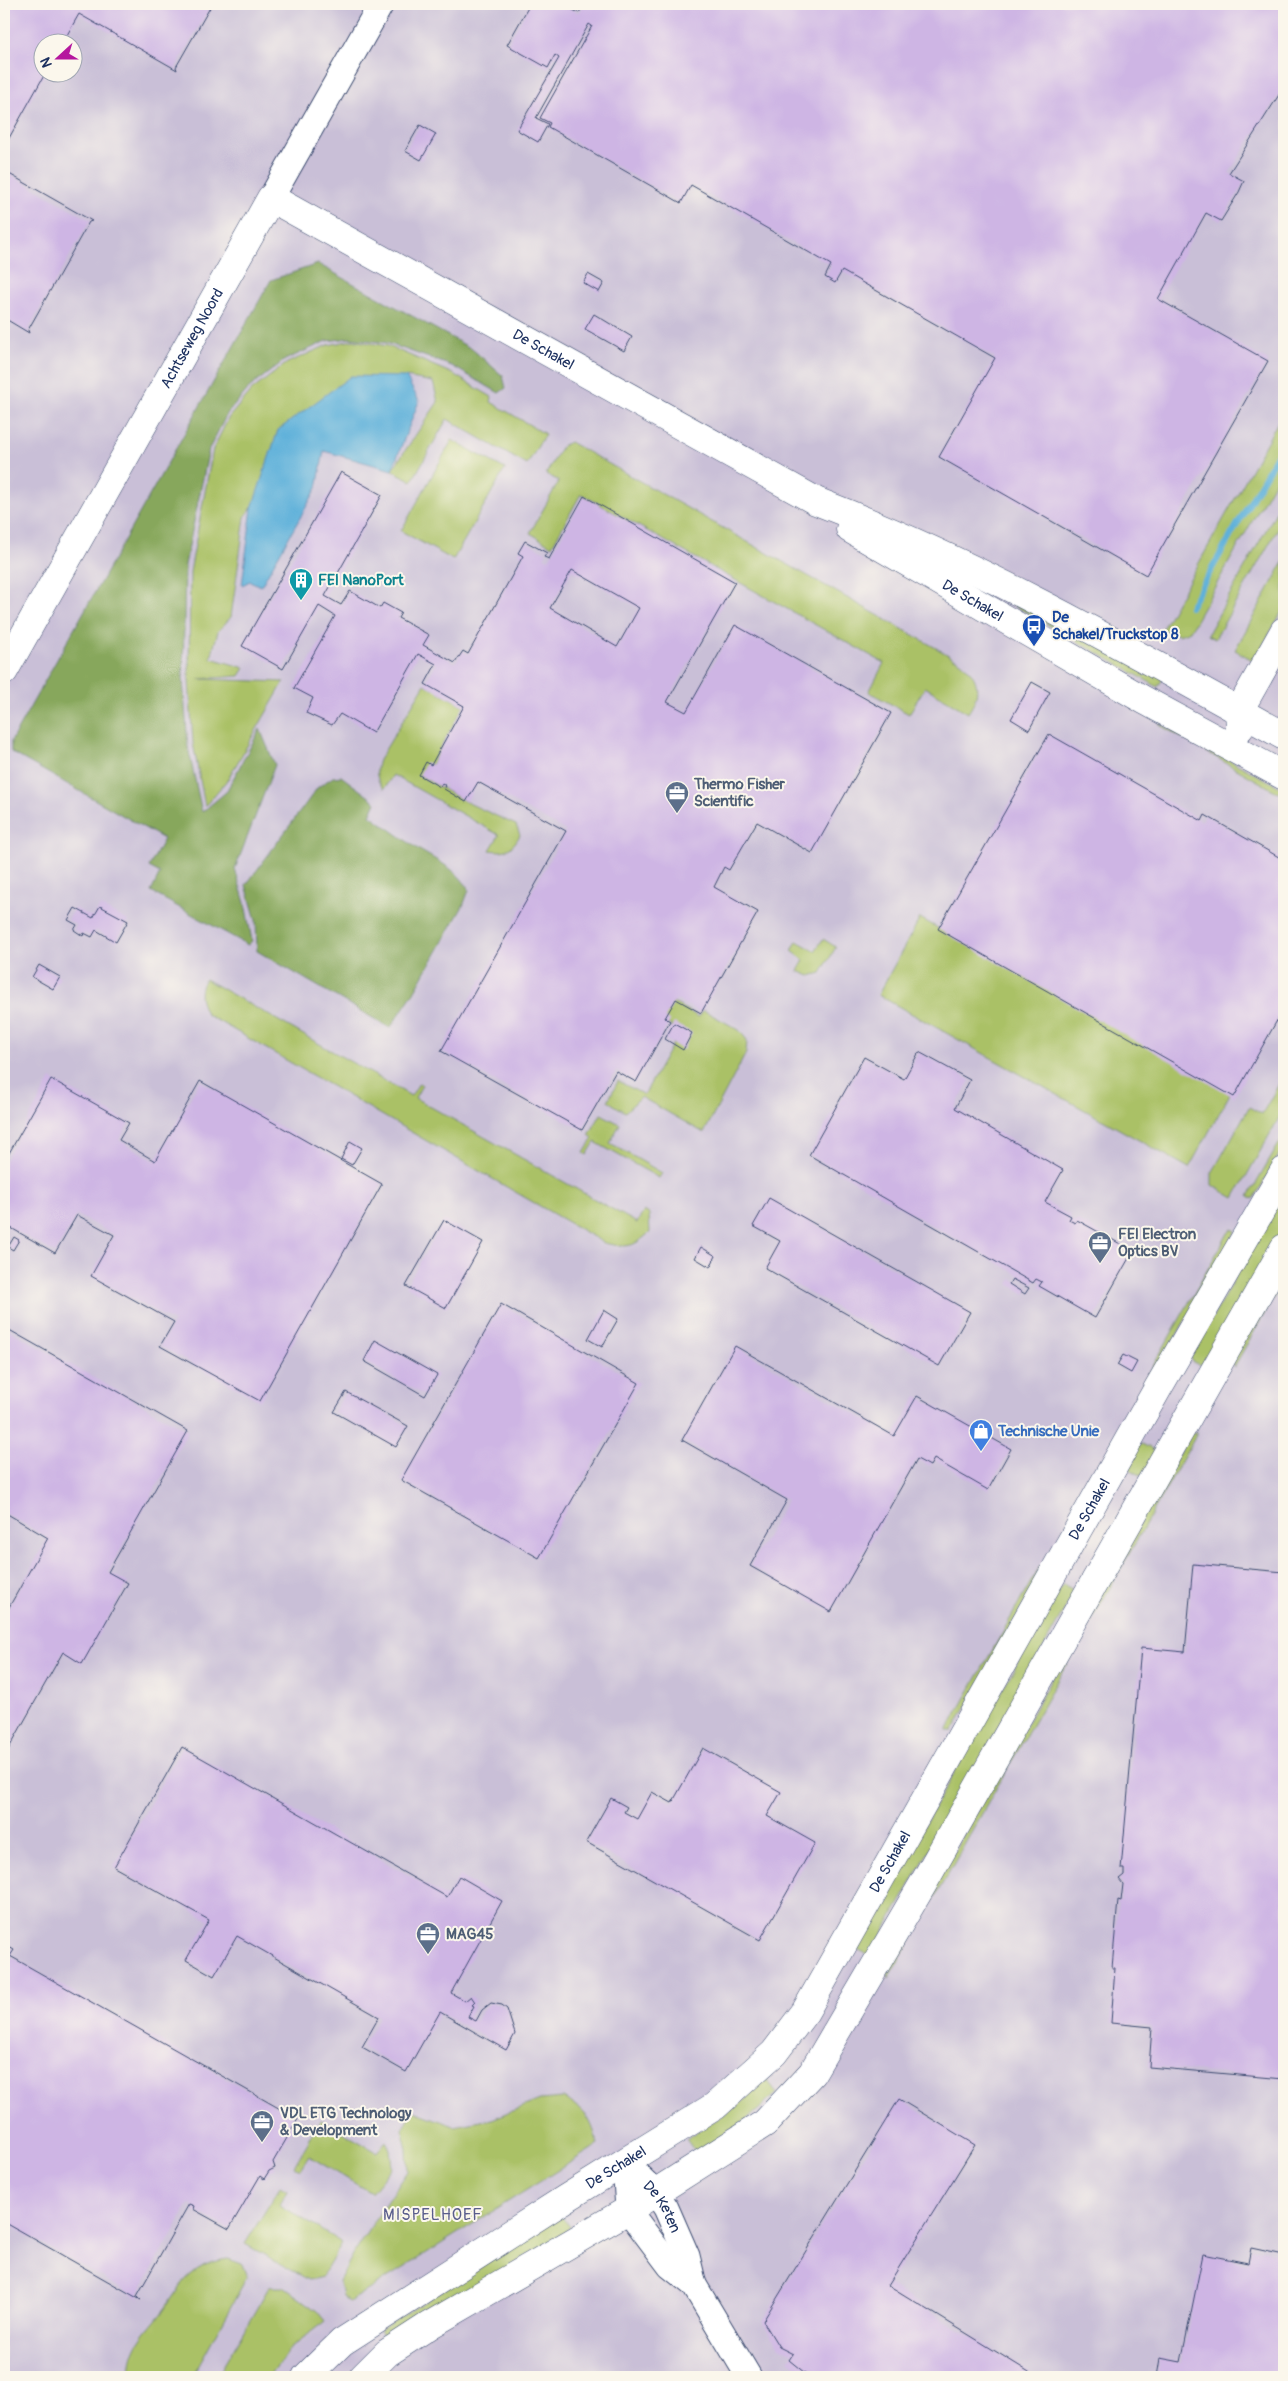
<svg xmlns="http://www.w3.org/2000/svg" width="1288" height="2381" font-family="Pangolin,sans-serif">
	<rect width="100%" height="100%" fill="#fbf7ec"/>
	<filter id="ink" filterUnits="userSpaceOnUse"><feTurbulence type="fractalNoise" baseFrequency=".02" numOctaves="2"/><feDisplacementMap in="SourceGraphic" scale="10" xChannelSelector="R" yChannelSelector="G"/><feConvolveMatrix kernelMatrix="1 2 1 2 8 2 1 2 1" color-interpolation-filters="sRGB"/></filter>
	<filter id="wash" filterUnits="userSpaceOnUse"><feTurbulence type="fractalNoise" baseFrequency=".0096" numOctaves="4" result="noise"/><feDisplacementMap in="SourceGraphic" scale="20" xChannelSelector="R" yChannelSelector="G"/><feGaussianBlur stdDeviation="1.12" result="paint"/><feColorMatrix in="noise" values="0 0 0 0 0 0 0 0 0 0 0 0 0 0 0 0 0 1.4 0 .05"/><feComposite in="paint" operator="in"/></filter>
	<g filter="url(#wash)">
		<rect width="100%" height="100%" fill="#f5ecd6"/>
		<path fill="#c9bfd7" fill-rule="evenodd" d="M4,4H1284V2377H4ZM42,42H72V72H42Z"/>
		<g fill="#aac166" stroke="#627862">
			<polygon points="353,340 388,346 453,374 492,397 491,402 545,434 527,465 447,419 412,481 392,470 438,402 433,382 406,377 253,506 245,517 231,617 218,631 211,658 245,668 240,676 199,679 284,682 228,779 205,806 193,743 189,680 190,572 213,449 229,417 252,390 287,363 328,345"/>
			<polygon points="1284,411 1284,465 1190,631 1179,635 1162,629"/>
			<polygon points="452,440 505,469 453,560 401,531"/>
			<path d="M570,442L961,662C979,677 982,693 968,713L925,687L909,714L869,692L884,663L581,494L552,546L530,533L559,481L546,474L562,446Z"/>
			<polygon points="1284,498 1284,518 1215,639 1208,635 1210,630"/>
			<polygon points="1284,561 1284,608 1254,661 1235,650"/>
			<polygon points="976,584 1164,676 1158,687"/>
			<path d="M425,684L464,706L431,765L419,775L466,802L516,825L520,835C512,849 507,853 490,850L499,835L393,775L384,789C376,780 375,772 379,760Z"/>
			<polygon points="1159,723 1284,789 1284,796 1163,727"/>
			<polygon points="920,918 1231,1092 1189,1168 878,995"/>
			<polygon points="823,939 836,947 821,973 810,976 798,971 804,960 792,951 797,941 815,951"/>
			<path d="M205,979L411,1096L419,1083L422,1085L415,1098L637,1223L644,1211L649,1214L650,1232C633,1248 627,1248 604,1243L206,1014C200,1001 197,991 205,979Z"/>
			<polygon points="668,1000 699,1017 703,1010 739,1030 747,1040 746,1053 704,1133 641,1097 625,1112 608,1101 618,1081 644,1095 680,1031 657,1018"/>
			<polygon points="1284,1075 1284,1109 1234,1198 1212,1185 1212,1173 1249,1107 1262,1114"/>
			<polygon points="601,1114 620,1124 610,1143 662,1173 659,1178 595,1142 587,1155 584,1153 593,1138 589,1135"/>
			<polygon points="1284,1135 1284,1146 1254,1199 1249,1196"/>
			<polygon points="1284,1188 1284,1226 1207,1361 1200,1365 1192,1361 1191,1357"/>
			<polygon points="1231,1228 1236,1231 1150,1382 1143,1384"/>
			<polygon points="1284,1269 1284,1279 1234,1367 1232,1361"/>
			<polygon points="1198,1432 889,1978 887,1970 1190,1434"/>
			<polygon points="1140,1443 1156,1451 1142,1476 1126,1467"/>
			<polygon points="1040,1566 1044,1568 953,1731 947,1731"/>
			<polygon points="1063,1584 1075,1591 870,1956 854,1947"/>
			<polygon points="767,2080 777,2093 748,2119 696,2153 686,2139 737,2106"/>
			<path d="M563,2098C587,2111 591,2119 598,2145L349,2302L342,2296L339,2281L356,2249L408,2171L407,2149L402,2129L414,2111L454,2126L492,2119L540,2100Z"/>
			<polygon points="321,2120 377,2152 386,2141 390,2149 392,2167 371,2193 309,2156 300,2170 294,2166"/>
			<polygon points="280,2187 287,2191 280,2205 342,2243 322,2277 309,2280 245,2244"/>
			<polygon points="561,2215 571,2228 389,2344 380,2330"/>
			<path d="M228,2259L242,2264L247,2277L192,2377H130C130,2345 146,2333 164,2310C173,2298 181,2282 193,2273C203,2264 215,2261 228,2259Z"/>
			<polygon points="269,2287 284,2287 317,2311 325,2321 290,2348 270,2377 217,2377"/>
		</g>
		<g fill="#87a75b" stroke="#516b5c">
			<polygon points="318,264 472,349 503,376 506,388 499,393 452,366 387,343 350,338 327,341 285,360 250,387 227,414 209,449 185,565 183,679 188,747 202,812 226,792 260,729 275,765 235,869 245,903 252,941 248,945 151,892 160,873 149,867 164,839 11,752 11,741 271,280"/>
			<path d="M341,776L376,802L370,815C386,826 402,838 418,849C438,862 457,868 469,890L463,906L413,994L390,1028L257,951L256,920L246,885L318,787L333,777Z"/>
		</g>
		<polygon fill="#5fb1da" stroke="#3d709c" points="351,376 406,377 419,401 392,470 324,451 317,488 261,586 250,581 242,585 252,508 278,430"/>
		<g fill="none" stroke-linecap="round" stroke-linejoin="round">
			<polyline stroke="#5fb1da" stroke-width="6" points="1190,607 1284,443"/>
		</g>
		<g id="blocks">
			<g fill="#ceb5e4" fill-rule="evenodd">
				<polygon points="4,4 212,4 176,67 177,70 79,14 63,42 42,42 42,72 46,72 4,147"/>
				<polygon points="530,4 572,4 571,9 579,13 584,4 1284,4 1284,87 1229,173 1244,181 1239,192 1221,221 1206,213 1158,299 1268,361 1146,575 939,457 995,358 842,271 835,283 825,277 831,265 691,185 681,203 548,127 550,123 540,118 592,26 589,24 536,118 548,124 538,142 517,130 559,58 555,55 548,68 507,45"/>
				<polygon points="420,125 436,134 421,160 405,151"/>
				<polygon points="4,171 92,221 89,222 28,330 29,333 4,318"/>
				<polygon points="588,274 604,283 599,292 583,283"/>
				<polygon points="594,314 632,337 624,351 585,329"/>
				<path d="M341,472L382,495L325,596L341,605L350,591L380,608L383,603L401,613L398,618L429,635L423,645L455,663L463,651L468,654L523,556L518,553L525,541L547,553L544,557L549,559L584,496L735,582L667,702L686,712L735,625L891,713L812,853L757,822L729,870L724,867L714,887L758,912L741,942L701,1013L676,999L665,1018L670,1021L636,1082L616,1071L582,1130L441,1051L566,831L478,782L466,802L444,789L446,786L442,783L440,787L419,775L426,762L431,765L464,706L425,684L436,664L418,654L373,733L340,714L332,725L306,713L313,698L294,688L335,616L319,606L283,669L242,646ZM572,570L639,608L617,647L550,608Z"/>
				<polygon points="1032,682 1050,692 1029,730 1011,719"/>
				<polygon points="1049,734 1202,821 1205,815 1284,860 1284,1008 1234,1097 938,929"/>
				<polygon points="100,906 128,921 116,942 96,930 92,937 84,933 83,936 74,930 77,925 68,920 75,908 93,918"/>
				<polygon points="39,965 60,977 53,989 32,977"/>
				<polygon points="674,1023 692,1033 683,1050 665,1039"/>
				<polygon points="919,1052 970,1080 955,1108 1063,1170 1045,1202 1071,1216 1069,1220 1075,1223 1077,1220 1133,1251 1095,1318 1039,1286 1042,1282 1036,1279 1033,1283 809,1155 864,1057 904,1079"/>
				<polygon points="51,1079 129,1123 119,1140 155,1161 200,1081 382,1184 260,1401 160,1346 174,1322 91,1276 114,1235 77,1215 55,1253 4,1224 4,1162"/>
				<polygon points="350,1141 362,1148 352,1165 341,1159"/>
				<polygon points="769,1198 970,1312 939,1366 765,1268 780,1241 753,1226"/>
				<polygon points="444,1220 483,1242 446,1308 406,1286"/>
				<polygon points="14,1237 19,1240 13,1250 8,1247"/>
				<polygon points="701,1247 716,1256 710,1267 695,1258"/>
				<polygon points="1012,1279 1029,1288 1025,1294 1009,1284"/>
				<polygon points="501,1304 639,1383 539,1558 401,1480"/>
				<polygon points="604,1310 618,1319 602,1347 588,1339"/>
				<polygon points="4,1327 188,1431 108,1572 128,1583 82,1664 63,1652 4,1757 4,1616 48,1538 4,1512"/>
				<polygon points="375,1340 437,1375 425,1396 364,1361"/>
				<polygon points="735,1346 894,1436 917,1396 1011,1449 988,1490 934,1459 930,1466 917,1459 831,1612 750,1566 787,1500 682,1440"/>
				<polygon points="1123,1355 1137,1362 1131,1373 1117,1365"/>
				<polygon points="346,1392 408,1426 396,1447 334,1412"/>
				<polygon points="1193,1564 1284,1572 1284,2079 1149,2067 1152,2027 1111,2023 1115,1968 1112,1968 1118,1900 1121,1901 1123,1884 1119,1879 1124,1875 1124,1869 1121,1869 1141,1648 1185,1652"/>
				<polygon points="182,1747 447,1897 459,1876 502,1901 451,1993 465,2001 471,1996 475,2002 472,2005 474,2006 468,2017 476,2021 482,2010 491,2003 502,2005 507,2009 515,2034 506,2050 440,2012 406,2072 362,2047 379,2017 237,1936 214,1976 186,1960 209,1920 114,1867"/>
				<polygon points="703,1748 781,1792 767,1816 815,1843 760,1940 586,1842 611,1798 627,1807 624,1812 637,1819 652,1792 672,1803"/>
				<polygon points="4,1944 14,1950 10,1956 298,2119 273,2162 275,2168 269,2171 264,2179 260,2176 229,2229 193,2209 194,2206 189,2204 137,2296 141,2300 4,2222"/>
				<polygon points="899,2099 975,2145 888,2285 1034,2375 1033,2377 810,2377 789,2360 793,2354 779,2347 763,2321"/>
				<polygon points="1251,2248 1284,2255 1284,2377 1157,2377 1160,2358 1181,2362 1203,2254 1248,2263"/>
			</g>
		</g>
	</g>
	<g filter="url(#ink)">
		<use href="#blocks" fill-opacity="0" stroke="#3c4b70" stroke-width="1"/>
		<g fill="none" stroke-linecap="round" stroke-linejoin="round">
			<g stroke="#3c4b70" stroke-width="27">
				<g id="minor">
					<polyline points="271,198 381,4"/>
					<path id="s1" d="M625,2163L656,2193L666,2208L687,2256L694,2285L749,2377"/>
					<polyline points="625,2163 628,2210 670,2266 694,2285"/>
				</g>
			</g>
			<g stroke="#3c4b70" stroke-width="29">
				<g id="tertiary">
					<path id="s2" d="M850,529L1144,700L1284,776"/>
					<path id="s3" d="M4,671L271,198L816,501C980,564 1131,651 1284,736"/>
					<polyline points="1240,728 1239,711 1284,631"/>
					<path id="s4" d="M306,2377L342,2342L565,2199L715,2106L774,2053L805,2012L1158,1388L1284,1171"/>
					<polyline points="363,2377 387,2353 430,2325 628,2210 765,2123 812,2073 923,1884 1284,1248"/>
				</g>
			</g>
			<use href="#minor" stroke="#fff" stroke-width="25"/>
			<use href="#tertiary" stroke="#fff" stroke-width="28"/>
		</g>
	</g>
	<defs>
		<g id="building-pin" transform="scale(1.25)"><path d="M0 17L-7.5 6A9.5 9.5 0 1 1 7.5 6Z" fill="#0f9aa8" stroke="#fbf7ec"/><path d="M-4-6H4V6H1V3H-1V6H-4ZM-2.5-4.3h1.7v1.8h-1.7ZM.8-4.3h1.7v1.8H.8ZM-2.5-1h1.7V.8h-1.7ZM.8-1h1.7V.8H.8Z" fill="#fff"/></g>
		<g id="bus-pin" transform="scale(1.25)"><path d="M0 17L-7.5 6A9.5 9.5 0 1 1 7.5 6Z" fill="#1a4fb4" stroke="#fbf7ec"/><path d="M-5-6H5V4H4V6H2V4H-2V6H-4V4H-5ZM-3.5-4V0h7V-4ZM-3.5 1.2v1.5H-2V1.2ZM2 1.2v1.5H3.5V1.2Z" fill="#fff"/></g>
		<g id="office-pin" transform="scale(1.25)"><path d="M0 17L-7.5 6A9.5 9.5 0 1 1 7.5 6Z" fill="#5c6f8a" stroke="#fbf7ec"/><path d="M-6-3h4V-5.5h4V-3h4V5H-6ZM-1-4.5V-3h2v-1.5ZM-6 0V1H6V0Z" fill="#fff"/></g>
		<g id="shop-pin" transform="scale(1.25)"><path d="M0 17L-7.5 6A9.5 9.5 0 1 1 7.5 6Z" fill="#3f7fe0" stroke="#fbf7ec"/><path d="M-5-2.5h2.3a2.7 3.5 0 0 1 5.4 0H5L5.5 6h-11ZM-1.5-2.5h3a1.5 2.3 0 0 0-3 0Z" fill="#fff"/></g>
	</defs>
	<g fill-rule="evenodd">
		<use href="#building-pin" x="301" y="580"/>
		<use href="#bus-pin" x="1034" y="626"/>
		<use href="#office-pin" x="677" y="793"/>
		<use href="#office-pin" x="1100" y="1243"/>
		<use href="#shop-pin" x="981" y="1431"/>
		<use href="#office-pin" x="428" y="1934"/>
		<use href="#office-pin" x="262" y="2122"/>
	</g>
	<g text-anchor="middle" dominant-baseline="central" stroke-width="4" stroke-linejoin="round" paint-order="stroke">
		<g font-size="15" fill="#1b2f5e" stroke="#fbf7ec">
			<text stroke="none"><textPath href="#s3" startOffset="382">Achtseweg Noord</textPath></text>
			<text stroke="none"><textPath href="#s3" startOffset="855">De Schakel</textPath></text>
			<text stroke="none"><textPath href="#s2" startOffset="142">De Schakel</textPath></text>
			<text stroke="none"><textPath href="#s4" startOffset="1200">De Schakel</textPath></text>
			<text stroke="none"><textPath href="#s4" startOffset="795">De Schakel</textPath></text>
			<text stroke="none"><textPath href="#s4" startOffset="375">De Schakel</textPath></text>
			<text stroke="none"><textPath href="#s1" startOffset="58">De Keten</textPath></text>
		</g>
		<g font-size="15" font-weight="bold" fill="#0d838f" stroke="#fbf7ec" text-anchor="start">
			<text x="318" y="580">FEI NanoPort</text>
		</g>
		<g font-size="15" font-weight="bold" fill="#164399" stroke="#fbf7ec" text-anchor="start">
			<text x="1052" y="617">De<tspan x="1052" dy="17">Schakel/Truckstop 8</tspan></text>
		</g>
		<g font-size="15" font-weight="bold" fill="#4e5e75" stroke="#fbf7ec" text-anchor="start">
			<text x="694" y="784">Thermo Fisher<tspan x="694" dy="17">Scientific</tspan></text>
			<text x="1118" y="1234">FEI Electron<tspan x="1118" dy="17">Optics BV</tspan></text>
			<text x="446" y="1934">MAG45</text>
			<text x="280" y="2113">VDL ETG Technology<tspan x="280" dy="17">&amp; Development</tspan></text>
		</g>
		<g font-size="15" font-weight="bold" fill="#366cbe" stroke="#fbf7ec" text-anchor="start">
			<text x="998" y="1431">Technische Unie</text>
		</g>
		<g font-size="16" letter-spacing="1" fill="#5a5e8d" stroke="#fbf7ec">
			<text x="433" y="2215">MISPELHOEF</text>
		</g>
	</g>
	<rect width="1288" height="2381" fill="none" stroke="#fbf7ec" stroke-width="20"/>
	<g transform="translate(58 58) rotate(249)"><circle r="24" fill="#fbf7ec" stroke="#a1a7b3"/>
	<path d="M0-4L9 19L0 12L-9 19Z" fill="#b5179e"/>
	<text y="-8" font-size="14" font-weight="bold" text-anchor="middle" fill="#1b2f5e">N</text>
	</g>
</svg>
